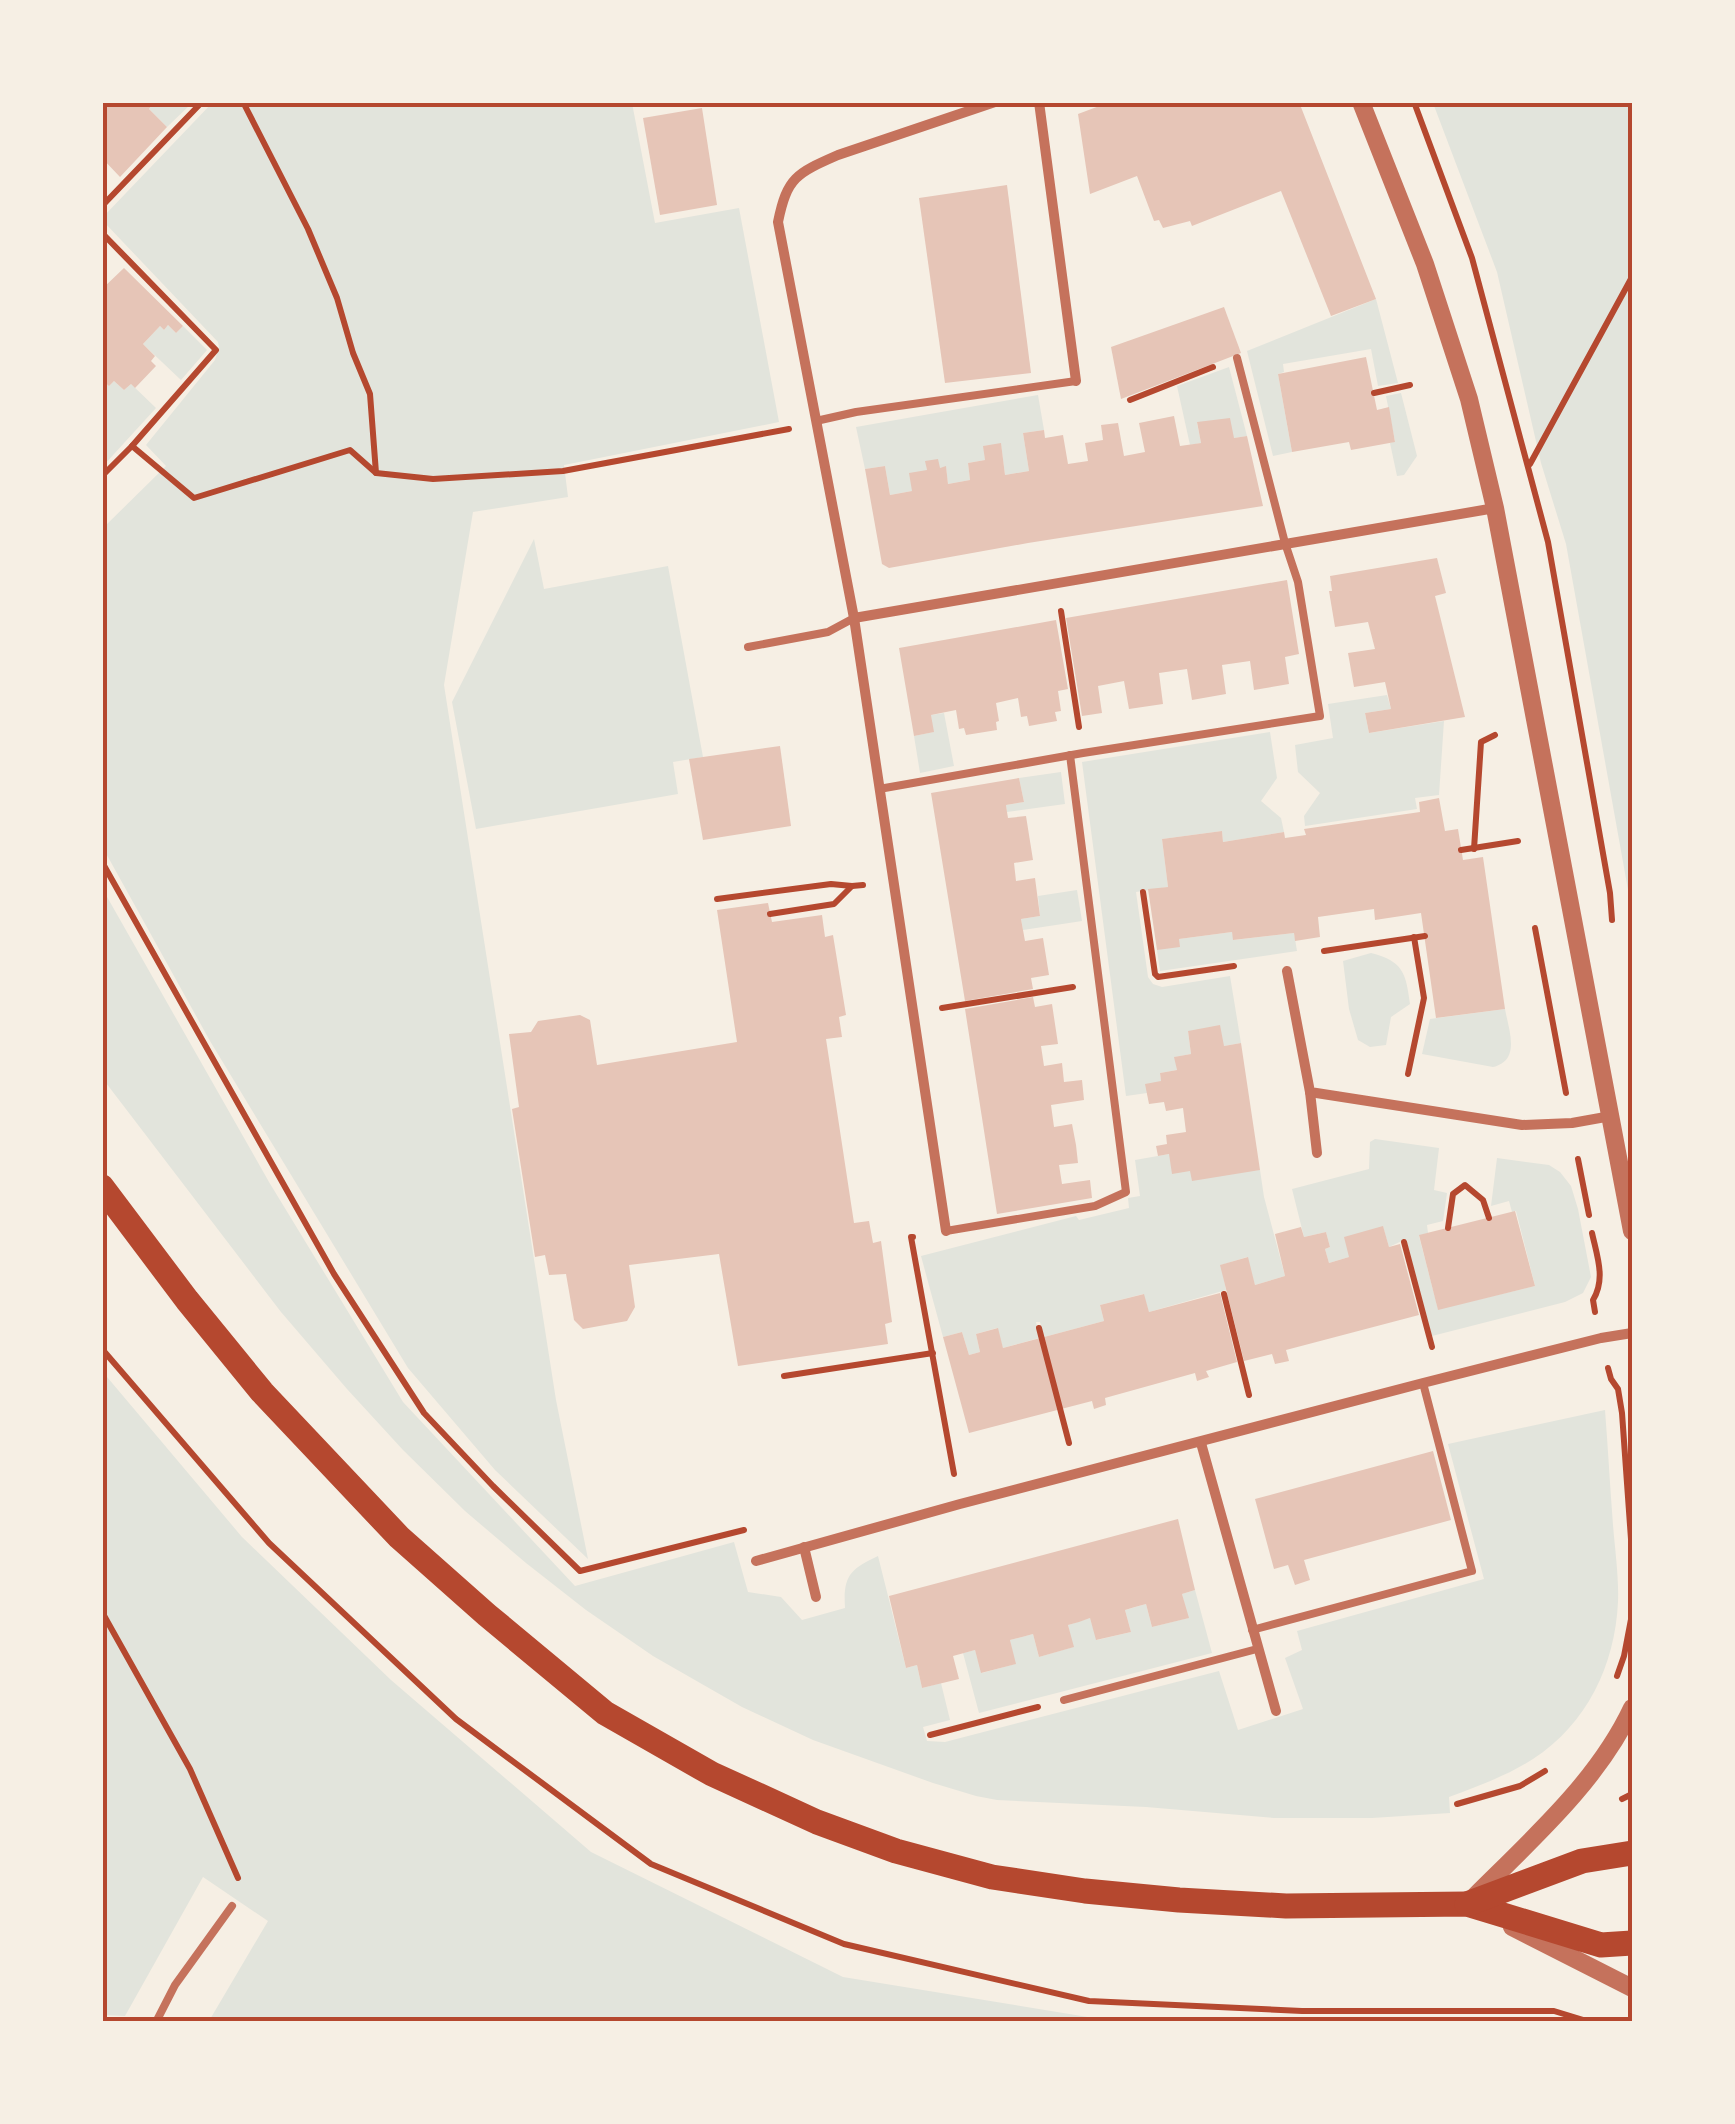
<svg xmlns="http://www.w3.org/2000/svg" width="1735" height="2124" font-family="Barlow,sans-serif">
	<rect width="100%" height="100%" fill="#f6efe4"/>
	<g fill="#e2e4dc">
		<polygon points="213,102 632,103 655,223 739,208 779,422 564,465 568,497 473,512 444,685 556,1400 588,1559 495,1470 408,1368 210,1041 103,848 103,528 166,466 146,445 215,360 219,347 218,342 103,221 103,217"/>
		<polygon points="1433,103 1632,103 1632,901 1630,901 1566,544 1541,463 1497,272"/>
		<polygon points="153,104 153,103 192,103 167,127 149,109"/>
		<polygon points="1376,299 1398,383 1378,386 1371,349 1283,364 1284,372 1278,374 1292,452 1273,456 1247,351"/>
		<polygon points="168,325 176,333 183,326 207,350 181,380 143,344 160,326 164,330"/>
		<polygon points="1229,367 1247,436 1234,438 1197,423 1201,443 1190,445 1177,386"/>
		<polygon points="104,381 109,386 114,381 124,390 131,384 156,408 103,466"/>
		<polygon points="1401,393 1417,456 1404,475 1397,476 1390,443 1395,441 1386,396"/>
		<polygon points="1038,395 1044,430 1023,433 1029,471 1005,475 1001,444 984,446 985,460 968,463 970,480 948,484 946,467 940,468 926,462 927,470 912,491 890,495 885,466 865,469 856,427"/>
		<polygon points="534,539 544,589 668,566 703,757 673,762 678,794 476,829 452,702"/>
		<polygon points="1387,695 1391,709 1365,713 1369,733 1444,721 1439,795 1415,798 1417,809 1305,826 1304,816 1320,793 1298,772 1295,745 1333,738 1328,704"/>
		<polygon points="944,713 954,766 920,773 914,736 933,732 931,715"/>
		<polygon points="1270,732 1277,778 1261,801 1281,818 1284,832 1223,842 1222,831 1162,839 1168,887 1136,892 1148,977 1153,984 1162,987 1230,976 1241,1043 1224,1046 1188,1031 1191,1054 1175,1057 1177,1070 1160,1073 1161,1081 1147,1093 1126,1096 1082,762"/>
		<polygon points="1061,772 1065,804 1007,812 1006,805 1024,802 1019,778"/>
		<path d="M102,888L269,1182L403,1402L575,1586L734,1542L748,1592L781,1597L802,1620L845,1608C843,1576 850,1569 878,1556L906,1668L917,1665L922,1688L941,1683L950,1720L923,1727L927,1741L945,1742L1219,1671L1238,1730L1303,1709L1285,1658L1302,1650L1297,1631L1484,1579L1448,1444L1605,1410C1608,1448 1610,1487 1613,1525C1615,1550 1619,1577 1618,1602C1615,1665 1587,1724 1533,1759C1507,1776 1478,1786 1449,1797L1450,1813L1372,1818H1274L1146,1807L997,1800L976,1796L933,1783L813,1740L742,1707L653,1656L586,1610L526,1563L465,1511L403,1450L347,1389L281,1312L103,1079Z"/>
		<polygon points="1077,890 1082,921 1023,930 1021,919 1040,916 1038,896"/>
		<polygon points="1232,932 1234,940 1294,933 1297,951 1160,971 1157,950 1179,939"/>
		<path d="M1371,953C1403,961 1406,973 1410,1004L1391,1017L1386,1045L1370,1047L1358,1040L1349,1009L1343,961Z"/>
		<path d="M1505,1009C1509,1031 1521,1060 1493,1067L1422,1054L1430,1019Z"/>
		<polygon points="1375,1139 1439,1148 1434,1190 1447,1193 1443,1221 1427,1225 1428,1233 1419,1236 1438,1309 1535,1286 1516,1211 1512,1212 1509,1201 1491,1206 1497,1158 1549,1165 1560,1172 1571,1186 1578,1209 1591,1277 1583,1293 1565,1302 1432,1336 1406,1239 1389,1247 1383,1227 1349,1257 1329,1263 1325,1249 1330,1247 1326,1232 1304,1237 1292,1189 1369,1169 1370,1142"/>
		<polygon points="1169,1154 1190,1171 1260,1170 1264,1197 1285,1276 1255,1285 1247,1257 1221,1265 1226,1290 1149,1312 1143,1294 1100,1305 1104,1321 1044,1337 1040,1322 1036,1322 1039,1338 1003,1348 997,1328 976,1334 980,1352 969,1355 962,1332 943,1337 921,1256 1076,1216 1079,1220 1129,1208 1128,1198 1140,1196 1135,1160"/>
		<polygon points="102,1371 242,1537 391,1680 591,1852 843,1977 1112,2021 209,2021 268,1921 203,1877 125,2016 103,2015"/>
		<polygon points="1195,1590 1212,1653 979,1713 963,1653 975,1650 982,1673 1015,1664 1010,1640 1033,1634 1039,1657 1073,1647 1068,1625 1090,1618 1097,1640 1131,1632 1125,1610 1146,1604 1152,1627 1188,1618 1182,1594"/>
	</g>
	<g fill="#e6c5b7">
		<polygon points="102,102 154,102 149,109 167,127 120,177 102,158"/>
		<polygon points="1110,102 1299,102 1376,299 1331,316 1281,191 1192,226 1190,221 1163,228 1159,220 1154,221 1137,176 1090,194 1078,114"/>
		<polygon points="702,108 717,205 660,215 643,118"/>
		<polygon points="1007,185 1031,373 945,383 919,198"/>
		<polygon points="124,268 183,326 176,333 168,325 164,330 160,326 143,344 155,356 151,361 156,366 135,388 131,384 124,390 114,381 109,386 102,380 102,289"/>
		<polygon points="1224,307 1241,353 1121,399 1111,347"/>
		<polygon points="1366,357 1377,410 1389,407 1395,442 1351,450 1349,442 1292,452 1278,374"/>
		<polygon points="1174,416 1180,446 1201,443 1197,422 1230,418 1234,438 1247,436 1263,506 1028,543 889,568 882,564 865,469 885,466 890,495 912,491 909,473 927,470 925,461 938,459 940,468 946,466 948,484 970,480 968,463 985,460 983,446 1001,443 1005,475 1029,471 1023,433 1044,430 1045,438 1063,435 1068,464 1088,461 1085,443 1103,440 1101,425 1118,423 1124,456 1145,452 1139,423"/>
		<polygon points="1437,558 1446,593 1435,596 1465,717 1369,733 1365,713 1391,709 1385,682 1354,687 1348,653 1375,649 1368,622 1335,627 1329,591 1332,591 1330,576"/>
		<polygon points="1287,580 1299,654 1285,657 1289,684 1254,690 1250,661 1222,665 1226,694 1192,700 1187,669 1159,673 1163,704 1129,709 1124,681 1098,686 1102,713 1082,716 1066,618"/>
		<polygon points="1056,620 1068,689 1058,691 1061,711 1055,712 1057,721 1029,726 1027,716 1021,717 1018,698 996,703 999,721 996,722 997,730 966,735 964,728 959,729 956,710 931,715 934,732 914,736 899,648"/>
		<polygon points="780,746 791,826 703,840 689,759"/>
		<polygon points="1019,778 1024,802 1006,805 1007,812 1008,818 1026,816 1033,860 1014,863 1016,881 1035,878 1040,916 1021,919 1025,941 1043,938 1049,975 1031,978 1033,989 965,1001 931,793"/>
		<polygon points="1439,798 1445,831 1458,829 1463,860 1483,857 1505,1009 1436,1018 1421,913 1375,920 1374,909 1318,917 1320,937 1295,941 1294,933 1233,940 1232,932 1179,939 1180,947 1157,950 1148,889 1168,887 1162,839 1222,831 1223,842 1284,832 1285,838 1306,835 1304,829 1420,812 1419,802"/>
		<polygon points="768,903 772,922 822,915 825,937 833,935 846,1015 839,1017 842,1037 826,1039 854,1223 869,1221 873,1243 881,1241 892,1322 885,1324 888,1344 738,1366 719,1254 629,1265 635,1307 627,1321 583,1329 574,1320 566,1274 549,1275 545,1255 535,1257 512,1109 519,1107 509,1034 531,1032 538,1021 580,1015 590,1020 597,1065 737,1042 717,910"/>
		<polygon points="1033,997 1035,1007 1052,1004 1058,1044 1041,1046 1044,1066 1062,1063 1064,1082 1082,1080 1084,1100 1051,1105 1054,1127 1072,1124 1076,1145 1078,1163 1059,1165 1062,1184 1090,1180 1092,1198 997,1214 965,1009"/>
		<polygon points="1220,1025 1224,1046 1241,1043 1260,1170 1192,1181 1190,1171 1172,1174 1169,1154 1158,1156 1156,1146 1167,1144 1166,1135 1186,1132 1183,1108 1166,1111 1164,1102 1149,1104 1145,1084 1161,1081 1160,1073 1177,1070 1174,1057 1191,1054 1188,1031"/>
		<polygon points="1515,1211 1535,1286 1438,1310 1419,1235"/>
		<polygon points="1383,1226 1389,1247 1400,1244 1419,1315 1286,1350 1289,1361 1275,1364 1272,1354 1244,1361 1220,1265 1248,1257 1255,1285 1285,1276 1275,1234 1301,1227 1304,1237 1326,1232 1330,1247 1325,1249 1329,1263 1349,1257 1344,1237"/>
		<polygon points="1220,1293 1237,1362 1206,1371 1209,1377 1197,1381 1195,1373 1105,1398 1106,1405 1094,1409 1092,1401 969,1433 943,1337 962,1332 969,1355 980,1352 976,1334 998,1328 1003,1348 1104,1321 1100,1305 1144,1294 1149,1312"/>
		<polygon points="1433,1451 1451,1520 1304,1560 1310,1580 1295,1585 1288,1565 1274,1569 1255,1499"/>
		<polygon points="1178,1519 1195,1590 1182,1594 1189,1618 1152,1627 1146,1604 1135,1607 1125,1610 1131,1632 1096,1640 1090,1618 1079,1622 1068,1625 1074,1647 1039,1657 1033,1634 1022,1637 1010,1640 1016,1664 981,1673 975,1650 953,1656 959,1679 922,1688 917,1665 906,1668 889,1596"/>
	</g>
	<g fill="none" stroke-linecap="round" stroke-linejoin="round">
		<g stroke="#b5482f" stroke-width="6">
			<polyline points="243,102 308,229 337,298 353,353 370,394 376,473"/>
			<polyline points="1414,102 1472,258 1548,542 1610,893 1612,920"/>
			<polyline points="102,206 202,102"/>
			<polyline points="102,233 216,350 132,446"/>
			<polyline points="1374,393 1410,385"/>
			<polyline points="1130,400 1213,367"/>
			<polyline points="1530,464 1632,277"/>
			<polyline points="102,476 132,446 194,498 350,450 376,473 433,479 563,471 789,429"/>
			<polyline points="1061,611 1079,727"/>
			<polyline points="1474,849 1481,742 1495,735"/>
			<polyline points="1461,850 1518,841"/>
			<polyline points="102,862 334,1274 424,1413 493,1486 580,1571 744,1530"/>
			<polyline points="1143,892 1155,974 1158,977 1234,966"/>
			<polyline points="717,899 831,884 852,886 863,885"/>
			<polyline points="770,914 834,904 851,887"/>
			<polyline points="1535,928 1566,1093"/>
			<polyline points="1324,951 1425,936"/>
			<polyline points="942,1008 1073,987"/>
			<polyline points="1408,1074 1424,998 1414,937"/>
			<polyline points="1578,1159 1589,1215"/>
			<polyline points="1448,1228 1453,1194 1465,1185 1483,1200 1489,1218"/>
			<path d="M1592,1233C1597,1256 1606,1279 1593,1300L1595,1312"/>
			<polyline points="913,1237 911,1237 954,1474"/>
			<polyline points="1404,1242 1432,1347"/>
			<polyline points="1224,1294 1249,1395"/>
			<polyline points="1039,1328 1069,1443"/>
			<polyline points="102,1349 269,1543 456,1719 651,1864 844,1944 1089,2001 1302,2011 1554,2011 1590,2022"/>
			<polyline points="1608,1368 1611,1379 1618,1389 1622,1413 1632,1553"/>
			<polyline points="784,1376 933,1353"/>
			<polyline points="102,1612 190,1769 238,1878"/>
			<polyline points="1617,1676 1624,1656 1632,1614"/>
			<polyline points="930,1735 1038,1707"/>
			<polyline points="1622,1799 1632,1794"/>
			<polyline points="1457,1804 1520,1786 1545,1771"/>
		</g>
		<g stroke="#c5725c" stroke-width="8">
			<polyline points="816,421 856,412 1076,381"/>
			<polyline points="748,647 828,632 854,618"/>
			<polyline points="879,789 1083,753 1320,716 1298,582 1285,543 1237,358"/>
			<polyline points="946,1231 1095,1206 1126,1192 1070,755"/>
			<polyline points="1252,1630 1472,1571 1423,1383"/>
			<polyline points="1064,1700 1257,1649"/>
			<polyline points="156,2022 175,1985 232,1906"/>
		</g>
		<g stroke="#c5725c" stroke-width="10">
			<polyline points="1039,102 1076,381"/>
			<polyline points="854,618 1495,508"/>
			<polyline points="1287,971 1310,1092 1522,1125 1572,1123 1611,1116"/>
			<polyline points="1310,1092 1317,1153"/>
			<path d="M946,1231L854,618L778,222C787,177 797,173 838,155L995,102"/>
			<polyline points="1201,1443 1276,1711"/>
			<polyline points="804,1547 816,1597"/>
			<polyline points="756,1561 960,1504 1423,1383 1601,1338 1632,1333"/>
		</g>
		<g stroke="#c5725c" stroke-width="18">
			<polyline points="1361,102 1425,264 1469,399 1495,508 1632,1231"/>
			<path d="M1474,1897C1531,1840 1598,1781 1632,1708"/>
			<polyline points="1512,1927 1632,1988"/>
		</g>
		<g stroke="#b5482f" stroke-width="25">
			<polyline points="102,1187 187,1300 262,1392 399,1537 487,1615 605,1713 712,1774 817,1822 896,1851 992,1877 1085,1891 1179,1900 1286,1906 1467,1904 1601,1945 1632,1943"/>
			<polyline points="1467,1904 1582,1861 1632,1853"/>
		</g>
	</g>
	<rect width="1735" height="2124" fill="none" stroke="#f6efe4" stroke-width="210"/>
	<rect x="105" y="105" width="1525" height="1914" fill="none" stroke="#b5482f" stroke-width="4"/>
</svg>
